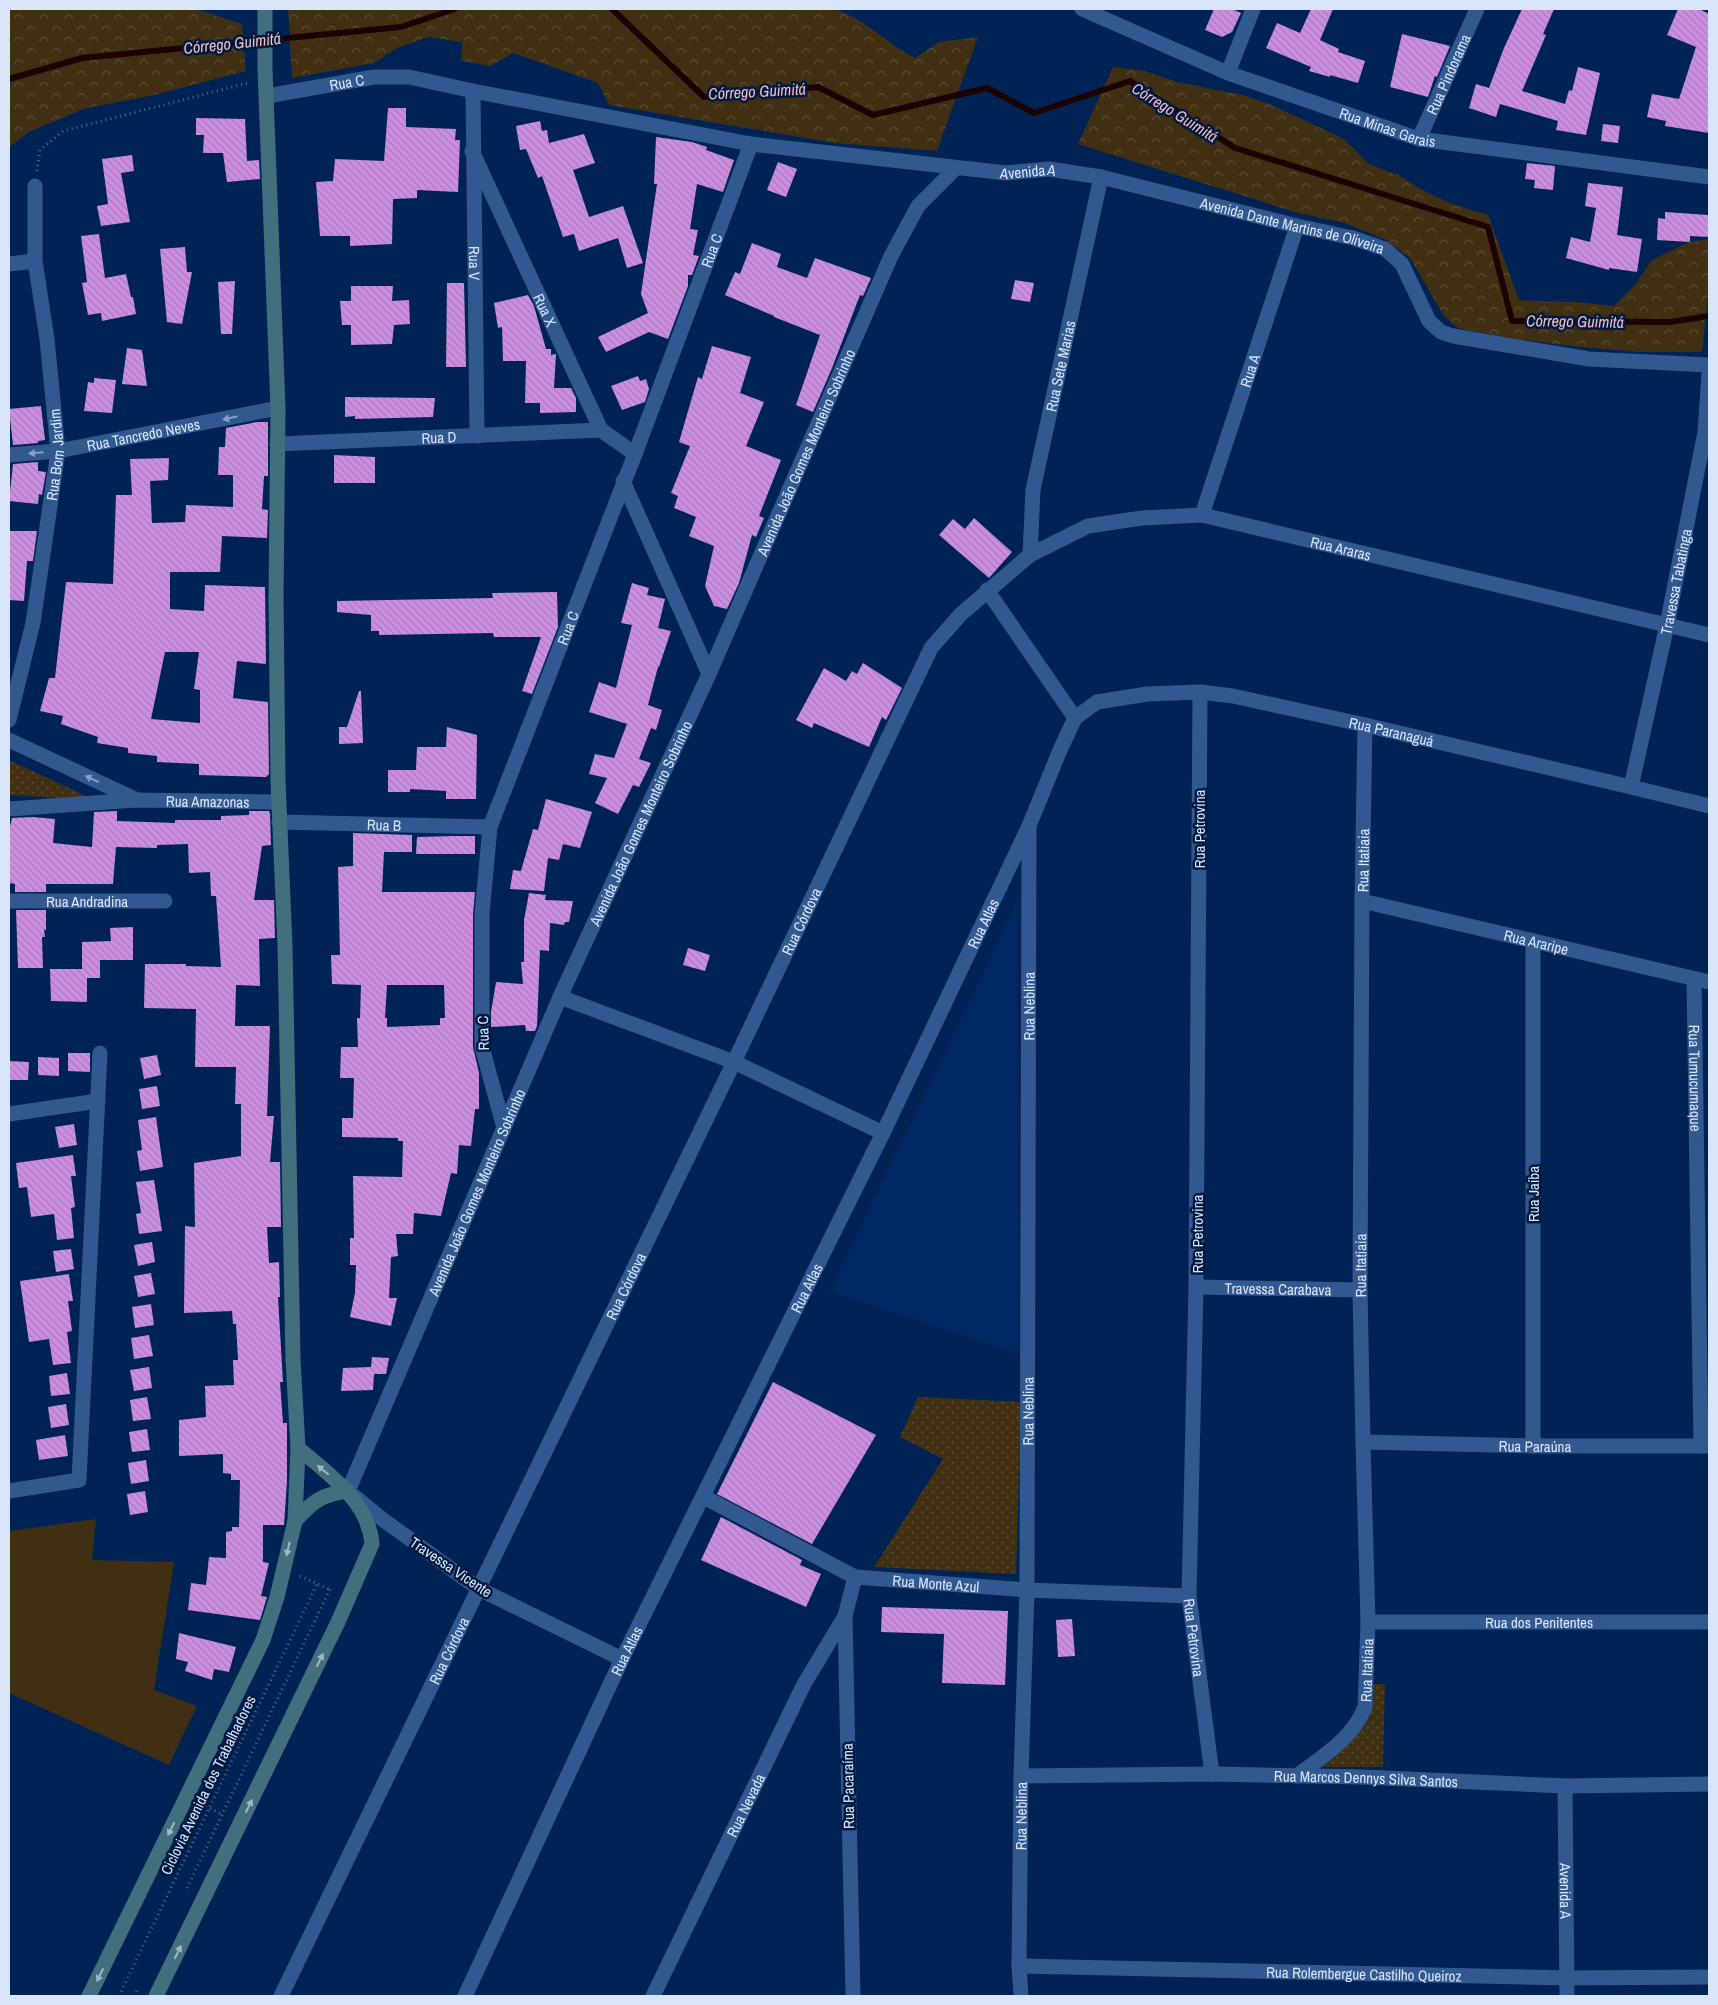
<svg xmlns="http://www.w3.org/2000/svg" width="1718" height="2005" font-family="'Archivo Narrow',sans-serif">
	<defs>
		<pattern id="forest-crowns" width="20" height="18" patternUnits="userSpaceOnUse" patternTransform="scale(1.25)"><rect width="20" height="18" fill="#402f12"/><path d="M2 6a3 3 0 1 1 6 0M12 15a3 3 0 1 1 6 0" fill="none" stroke="#5b4d35"/></pattern>
		<pattern id="park-dots" width="8" height="8" patternUnits="userSpaceOnUse" patternTransform="scale(1.25)"><rect width="8" height="8" fill="#402f12"/><path d="M2 2h.1M6 6h.1" fill="none" stroke="#5b4d35" stroke-width="1.8" stroke-linecap="round"/></pattern>
		<pattern id="building-back-hatch" width="6" height="6" patternUnits="userSpaceOnUse" patternTransform="scale(1.25)"><rect width="6" height="6" fill="#cc8edf"/><path d="M-1 5l2 2M0 0l6 6M5-1l2 2" fill="none" stroke="#a97cba"/></pattern>
	</defs>
	<rect width="100%" height="100%" fill="#002356"/>
	<polygon fill="#002964" points="1017,904 1019,1353 830,1291"/>
	<polygon fill="#402f12" points="96,1519 92,1560 174,1562 154,1690 197,1706 169,1765 9,1693 9,1531"/>
	<g fill="url(#forest-crowns)">
		<polygon points="9,9 196,9 242,24 246,71 154,95 83,109 29,132 9,147"/>
		<path d="M288,9H834C868,20 885,43 915,58L939,42L978,37L937,151L835,143L609,105L598,83L513,53L491,66L461,61L462,42L428,37L397,48L374,63L292,78Z"/>
		<polygon points="1113,67 1145,71 1177,82 1243,95 1274,106 1344,139 1369,164 1400,176 1426,192 1452,204 1488,215 1519,300 1577,302 1614,306 1634,286 1652,260 1689,242 1709,239 1709,287 1702,352 1638,352 1571,346 1503,337 1458,328 1444,316 1410,258 1386,240 1345,223 1298,213 1078,144"/>
	</g>
	<g fill="url(#park-dots)">
		<polygon points="9,760 95,800 9,795"/>
		<polygon points="918,1397 1021,1402 1016,1574 874,1567 943,1459 900,1437"/>
		<path d="M1373,1684H1385L1383,1767H1318C1338,1751 1367,1735 1372,1707C1373,1700 1373,1692 1373,1684Z"/>
	</g>
	<g fill="none" stroke-linecap="round" stroke-linejoin="round">
		<g stroke="#1d0204" stroke-width="6">
			<polyline points="612,9 704,97 818,87 873,115 987,88 1034,113 1130,81 1235,148 1488,227 1512,321 1670,322 1709,316"/>
			<polyline points="9,79 82,58 401,27 455,9"/>
		</g>
	</g>
	<g fill="url(#building-back-hatch)" fill-rule="evenodd">
		<polygon points="1214,9 1232,9 1241,13 1232,32 1222,37 1205,30"/>
		<polygon points="1311,9 1333,9 1320,40 1339,49 1338,52 1365,61 1358,83 1330,75 1330,77 1309,71 1311,67 1266,48 1277,23 1300,33"/>
		<polygon points="1522,9 1554,9 1543,34 1546,35 1522,91 1565,104 1569,90 1572,91 1578,67 1600,73 1586,135 1556,130 1558,121 1500,104 1496,117 1469,108 1476,84 1489,88 1504,48"/>
		<polygon points="1678,9 1699,9 1709,14 1709,133 1665,126 1666,121 1647,117 1652,94 1679,99 1696,47 1667,35"/>
		<polygon points="1402,34 1450,46 1437,77 1435,76 1428,97 1390,87"/>
		<polygon points="388,108 406,108 406,127 456,129 455,140 460,140 458,192 417,190 417,198 393,199 392,244 350,246 350,236 320,236 316,182 333,181 335,159 384,161"/>
		<polygon points="196,118 245,119 247,161 259,160 260,179 227,182 223,153 203,153 204,135 196,135"/>
		<polygon points="540,121 542,131 547,130 549,143 584,134 595,163 573,170 589,217 623,206 643,263 627,268 618,238 579,251 574,234 563,237 542,176 538,178 526,149 520,150 516,126"/>
		<polygon points="1603,124 1620,126 1618,143 1601,141"/>
		<polygon points="656,137 692,142 707,147 706,150 734,160 723,192 697,184 690,229 698,230 693,255 699,256 692,275 688,275 688,286 668,339 649,332 606,352 598,337 648,313 641,294 657,184 654,184"/>
		<polygon points="132,155 134,171 121,173 130,222 101,226 97,206 108,204 102,159"/>
		<polygon points="778,162 797,169 786,197 767,190"/>
		<polygon points="1527,163 1555,166 1553,190 1534,188 1535,180 1525,179"/>
		<polygon points="1588,183 1623,187 1617,235 1642,239 1637,272 1609,268 1609,270 1566,258 1571,237 1590,242 1596,208 1585,206"/>
		<polygon points="1665,212 1709,215 1709,237 1690,236 1690,242 1657,240 1658,218 1665,219"/>
		<polygon points="99,234 105,278 126,274 131,297 133,297 136,314 102,321 101,313 88,315 82,283 87,282 81,236"/>
		<polygon points="752,243 781,254 777,267 807,278 815,258 871,278 863,296 860,295 832,368 813,412 796,405 820,335 774,317 774,316 725,295 735,272 740,274"/>
		<polygon points="185,247 187,272 192,272 182,324 167,322 160,249"/>
		<polygon points="1015,280 1034,283 1030,302 1011,299"/>
		<polygon points="235,281 232,334 221,334 218,282"/>
		<polygon points="447,283 464,283 466,367 446,367"/>
		<polygon points="351,286 393,286 392,301 409,300 410,324 394,325 392,344 351,345 351,325 342,325 340,301 351,301"/>
		<polygon points="528,295 534,306 546,349 551,349 551,355 556,354 554,388 571,388 576,398 576,412 540,413 540,403 525,403 526,361 503,361 502,327 498,328 494,303"/>
		<polygon points="712,346 751,357 740,393 764,402 746,446 781,460 759,516 764,518 756,537 752,535 739,583 727,609 714,606 705,586 714,546 689,536 696,517 674,508 678,496 671,493 690,446 679,442 698,377 702,379"/>
		<polygon points="127,348 142,350 147,386 122,384"/>
		<polygon points="638,376 640,381 646,379 649,389 645,402 622,410 611,386"/>
		<polygon points="94,378 116,380 112,413 84,411 88,382 94,383"/>
		<polygon points="345,397 435,398 433,417 355,419 355,416 345,417"/>
		<polygon points="41,406 45,440 38,441 38,443 13,445 9,409"/>
		<path d="M257,422H268V476H264L262,509L268,510L267,538L222,536L220,572H170V609L204,611L205,585L265,587L266,664L237,661L233,698L268,702L269,774L266,777L199,775V764L157,762V756L128,753V748L97,743L98,737L61,724L63,716L40,711L49,678H55L66,582L113,584L116,495H132L130,459L169,458L168,480L150,481L152,523L185,522L186,505L233,507V475H218L219,447H225L226,428ZM165,652H199L194,689L200,690V723L151,719Z"/>
		<polygon points="334,455 375,457 375,483 334,483"/>
		<polygon points="38,462 38,471 46,472 42,495 39,494 38,504 9,501 13,464"/>
		<polygon points="974,518 1012,552 989,578 939,535 953,519 965,529"/>
		<polygon points="9,531 37,531 33,561 27,561 24,601 9,600"/>
		<polygon points="632,583 649,588 647,595 665,599 658,628 671,631 659,667 658,667 648,705 662,710 656,730 651,728 639,759 651,763 639,787 633,785 618,814 595,803 607,778 589,774 595,754 614,758 627,724 589,712 599,682 616,688 632,625 621,623"/>
		<polygon points="557,592 558,627 532,694 522,691 541,637 494,637 493,633 379,635 379,631 371,631 371,615 337,612 337,601 493,598 492,593"/>
		<polygon points="863,663 902,688 886,720 882,717 869,747 814,723 812,728 796,720 824,668 846,681 852,671 857,674"/>
		<polygon points="359,691 361,691 363,743 339,744 339,727 347,727"/>
		<polygon points="447,727 477,735 476,799 446,799 446,791 410,789 410,792 388,792 388,770 416,770 417,747 446,747"/>
		<polygon points="546,799 592,812 580,848 563,844 559,860 548,858 544,891 510,889 513,870 521,871 533,829 538,830"/>
		<polygon points="117,811 117,821 175,823 175,820 221,820 221,816 249,815 249,811 269,811 270,814 271,845 262,846 254,900 274,900 275,938 259,939 260,986 236,985 235,1026 270,1026 267,1116 274,1116 270,1162 280,1162 281,1227 267,1227 269,1263 279,1262 280,1297 278,1297 283,1382 280,1382 283,1423 287,1423 287,1481 284,1525 263,1525 263,1562 269,1563 261,1596 267,1597 260,1620 188,1610 191,1583 206,1585 209,1557 226,1558 226,1532 232,1531 232,1527 239,1527 240,1480 231,1480 231,1474 223,1473 223,1454 179,1456 179,1420 206,1417 205,1386 234,1385 233,1360 238,1360 236,1324 233,1324 232,1311 184,1313 185,1226 195,1227 194,1163 241,1156 241,1104 235,1104 236,1067 195,1067 196,1009 144,1008 145,964 186,964 186,966 221,967 216,896 211,896 210,872 189,873 188,844 157,845 157,848 116,847 113,884 46,884 46,892 15,892 15,884 9,883 9,831 12,818 33,817 55,819 53,843 92,847 94,812"/>
		<path d="M353,833L412,835V852H384L382,892H475L473,914V1047L479,1073V1109H475L471,1146L459,1145L457,1174L451,1173L441,1216L414,1213L413,1234H396L398,1256L391,1257L389,1298H397L391,1326L350,1317L355,1293L356,1265H350V1238H354L353,1176L402,1177L403,1141H398V1138L342,1137V1118H353L354,1078H340L341,1047H358L357,1018H360L361,985L332,984L331,955H340L338,867L353,866ZM387,985H444L445,1018H440V1025L387,1027V1018H385Z"/>
		<polygon points="453,836 475,836 475,854 416,854 417,837"/>
		<polygon points="529,893 546,895 545,900 573,901 569,922 565,922 564,925 550,923 549,951 540,950 537,1026 535,1031 526,1031 525,1025 491,1027 491,1012 496,982 523,984 521,962 524,962 524,920"/>
		<polygon points="16,910 46,910 46,930 44,930 45,937 42,937 43,968 18,968"/>
		<polygon points="133,927 133,960 100,960 100,978 87,978 87,1002 51,1001 50,969 82,969 82,942 111,941 110,928"/>
		<polygon points="688,948 710,955 705,971 683,965"/>
		<polygon points="68,1053 90,1053 90,1072 68,1071"/>
		<polygon points="157,1055 161,1075 144,1079 140,1058"/>
		<polygon points="38,1057 59,1058 59,1076 38,1075"/>
		<polygon points="9,1061 29,1062 28,1080 9,1080"/>
		<polygon points="157,1086 160,1106 142,1109 139,1089"/>
		<polygon points="156,1117 163,1167 140,1171 137,1151 142,1150 138,1120"/>
		<polygon points="74,1124 77,1145 59,1148 55,1127"/>
		<polygon points="73,1155 76,1176 71,1176 75,1207 71,1208 74,1238 57,1240 54,1214 31,1217 27,1187 19,1188 16,1163"/>
		<polygon points="154,1180 162,1231 139,1234 136,1214 141,1213 136,1182"/>
		<polygon points="152,1242 155,1262 138,1266 134,1245"/>
		<polygon points="71,1249 74,1269 56,1272 53,1251"/>
		<polygon points="151,1273 155,1294 138,1297 134,1276"/>
		<polygon points="69,1274 73,1301 68,1301 72,1331 67,1332 71,1363 53,1365 49,1339 29,1342 20,1281"/>
		<polygon points="151,1304 154,1325 135,1328 132,1307"/>
		<polygon points="149,1335 153,1356 134,1359 131,1338"/>
		<polygon points="372,1357 389,1358 386,1374 374,1374 373,1390 341,1391 343,1368 371,1367"/>
		<polygon points="149,1367 152,1388 134,1391 130,1370"/>
		<polygon points="67,1373 70,1394 51,1396 49,1376"/>
		<polygon points="773,1382 876,1435 812,1544 717,1494"/>
		<polygon points="147,1397 151,1419 133,1421 130,1400"/>
		<polygon points="66,1404 69,1425 51,1428 48,1407"/>
		<polygon points="147,1429 150,1450 132,1452 129,1432"/>
		<polygon points="65,1435 68,1456 39,1460 36,1440"/>
		<polygon points="146,1460 149,1481 131,1484 128,1463"/>
		<polygon points="145,1491 148,1512 130,1515 127,1494"/>
		<polygon points="721,1517 802,1560 800,1565 821,1574 806,1607 701,1560"/>
		<polygon points="882,1607 1008,1611 1005,1685 942,1683 944,1634 881,1632"/>
		<polygon points="1072,1619 1075,1656 1058,1657 1056,1620"/>
		<polygon points="179,1633 236,1647 229,1672 214,1669 212,1680 185,1671 188,1662 176,1659"/>
	</g>
	<g fill="none" stroke-linecap="round" stroke-linejoin="round">
		<g stroke="#4e6991" stroke-width="3" stroke-dasharray="1 4" stroke-linecap="butt">
			<polyline points="37,171 40,150 63,131 248,83"/>
			<polyline points="300,1576 331,1590"/>
			<polyline points="201,1804 223,1815"/>
			<polyline points="187,1888 330,1589"/>
			<polyline points="119,1996 317,1584"/>
			<polyline points="134,1996 138,1988"/>
		</g>
		<g stroke="#325890" stroke-width="15">
			<path id="s1" d="M1082,9L1228,73L1419,139L1709,177"/>
			<polyline points="1228,73 1253,9"/>
			<path id="s2" d="M473,91L477,436"/>
			<path id="s3" d="M267,96L374,77H409L473,91L751,144L1006,173L1049,169L1101,177L1297,226L1353,238L1385,249L1402,264L1429,321L1441,332L1453,336L1589,359L1709,365"/>
			<path id="s4" d="M1419,139L1477,9"/>
			<path id="s5" d="M472,151L601,430L635,454"/>
			<polyline points="9,264 35,261"/>
			<path id="s6" d="M277,444L601,430"/>
			<path id="s7" d="M9,455L58,451L278,408"/>
			<polyline points="623,481 709,674"/>
			<path id="s8" d="M1202,515L1297,226"/>
			<path id="s9" d="M1030,555L1033,490L1101,177"/>
			<polyline points="987,590 1075,718"/>
			<path id="s10" d="M1200,692L1196,1287L1189,1596L1212,1774"/>
			<path id="s11" d="M9,720L33,623L58,451L47,339L35,261V186"/>
			<polyline points="9,740 135,799"/>
			<polyline points="1631,787 1709,806"/>
			<path id="s12" d="M9,809L136,800L278,802"/>
			<path id="s13" d="M279,822L490,827"/>
			<path id="s14" d="M9,901H165"/>
			<path id="s15" d="M1362,901L1709,982"/>
			<polyline points="1533,941 1533,1446"/>
			<path id="s16" d="M1694,979L1701,1446"/>
			<polyline points="560,997 734,1062 883,1133"/>
			<polyline points="9,1114 98,1101"/>
			<path id="s17" d="M504,1128L482,1047V914L490,827L635,454L751,144"/>
			<path id="s18" d="M1196,1287L1360,1290"/>
			<path id="s19" d="M1363,1442L1533,1446H1709"/>
			<polyline points="9,1491 79,1480 100,1053"/>
			<path id="s20" d="M704,1497L855,1577L1027,1590L1189,1596"/>
			<path id="s21" d="M1368,1622H1709"/>
			<path id="s22" d="M622,1659L479,1589L382,1519L348,1491L560,997L709,674L891,256L918,206L956,168"/>
			<path id="s23" d="M1021,1776L1212,1774L1362,1777L1565,1786L1709,1784"/>
			<path id="s24" d="M1297,1776C1322,1756 1353,1739 1365,1707L1368,1622L1363,1442L1360,1290L1362,901L1365,725"/>
			<path id="s25" d="M1565,1786L1567,1996"/>
			<path id="s26" d="M1019,1966L1567,1978L1709,1977"/>
			<path id="s27" d="M281,1996L734,1062L931,648L961,614L1030,555L1088,526L1142,518L1202,515L1709,635"/>
			<path id="s28" d="M465,1996L622,1659L883,1133L1029,826"/>
			<path id="s29" d="M653,1996L804,1684L845,1616"/>
			<polyline points="853,1996 845,1616 855,1577"/>
		</g>
		<g stroke="#325890" stroke-width="15">
			<polyline points="1090,12 1092,9"/>
			<path id="s30" d="M1021,1996L1019,1966L1021,1776L1027,1590L1029,826L1060,750L1075,718L1097,702L1147,694L1200,692L1233,696L1365,725L1631,787L1667,625L1705,432L1709,374"/>
		</g>
		<g stroke="#426f7e" stroke-width="15">
			<path d="M295,1521C312,1502 322,1494 348,1491"/>
			<polyline points="89,1996 263,1640 277,1597 295,1521 298,1448 293,1359 285,946 278,781 276,597 278,408 265,69 265,9"/>
			<path d="M156,1996L338,1622L372,1544C369,1501 328,1474 298,1448"/>
		</g>
	</g>
	<defs><path id="oneway-solid" d="M-6-.8H1V-3.2L6.5 0L1 3.2V.8H-6Z" transform="scale(1.25)"/></defs>
	<g fill="#869fc5">
		<use href="#oneway-solid" transform="translate(230 418) rotate(168)"/>
		<use href="#oneway-solid" transform="translate(36 453) rotate(175)"/>
		<use href="#oneway-solid" transform="translate(92 779) rotate(-155)"/>
	</g>
	<g fill="#9db6c8">
		<use href="#oneway-solid" transform="translate(323 1470) rotate(-140)"/>
		<use href="#oneway-solid" transform="translate(288 1549) rotate(103)"/>
		<use href="#oneway-solid" transform="translate(320 1660) rotate(-64)"/>
		<use href="#oneway-solid" transform="translate(249 1806) rotate(-64)"/>
		<use href="#oneway-solid" transform="translate(171 1829) rotate(116)"/>
		<use href="#oneway-solid" transform="translate(178 1952) rotate(-64)"/>
		<use href="#oneway-solid" transform="translate(100 1975) rotate(116)"/>
	</g>
	<g text-anchor="middle" dominant-baseline="central" stroke-width="5" stroke-linejoin="round" paint-order="stroke">
		<g font-size="15" fill="#d9e6fa" stroke="#011a42">
			<text stroke="none"><textPath href="#s4" startOffset="71">Rua Pindorama</textPath></text>
			<text stroke="none"><textPath href="#s3" startOffset="81">Rua C</textPath></text>
			<text stroke="none"><textPath href="#s1" startOffset="328">Rua Minas Gerais</textPath></text>
			<text stroke="none"><textPath href="#s3" startOffset="771">Avenida A</textPath></text>
			<text stroke="none"><textPath href="#s3" startOffset="1042">Avenida Dante Martins de Oliveira</textPath></text>
			<text stroke="none"><textPath href="#s17" startOffset="922">Rua C</textPath></text>
			<text stroke="none"><textPath href="#s2" startOffset="172">Rua V</textPath></text>
			<text stroke="none"><textPath href="#s5" startOffset="175">Rua X</textPath></text>
			<text stroke="none"><textPath href="#s9" startOffset="192">Rua Sete Marias</textPath></text>
			<text stroke="none"><textPath href="#s8" startOffset="152">Rua A</textPath></text>
			<text stroke="none"><textPath href="#s7" startOffset="136">Rua Tancredo Neves</textPath></text>
			<text stroke="none"><textPath href="#s6" startOffset="162">Rua D</textPath></text>
			<text stroke="none"><textPath href="#s22" startOffset="1458">Avenida João Gomes Monteiro Sobrinho</textPath></text>
			<text stroke="none"><textPath href="#s11" startOffset="270">Rua Bom Jardim</textPath></text>
			<text stroke="none"><textPath href="#s27" startOffset="1955">Rua Araras</textPath></text>
			<text stroke="none"><textPath href="#s30" startOffset="2070">Travessa Tabatinga</textPath></text>
			<text stroke="none"><textPath href="#s17" startOffset="518">Rua C</textPath></text>
			<text stroke="none"><textPath href="#s30" startOffset="1614">Rua Paranaguá</textPath></text>
			<text stroke="none"><textPath href="#s12" startOffset="199">Rua Amazonas</textPath></text>
			<text stroke="none"><textPath href="#s22" startOffset="1052">Avenida João Gomes Monteiro Sobrinho</textPath></text>
			<text stroke="none"><textPath href="#s13" startOffset="105">Rua B</textPath></text>
			<text transform="translate(1199 829) rotate(-90)">Rua Petrovina</text>
			<text stroke="none"><textPath href="#s24" startOffset="945">Rua Itatiaia</textPath></text>
			<text stroke="none"><textPath href="#s14" startOffset="78">Rua Andradina</textPath></text>
			<text stroke="none"><textPath href="#s27" startOffset="1194">Rua Córdova</textPath></text>
			<text stroke="none"><textPath href="#s28" startOffset="1191">Rua Atlas</textPath></text>
			<text stroke="none"><textPath href="#s15" startOffset="179">Rua Araripe</textPath></text>
			<text stroke="none"><textPath href="#s30" startOffset="990">Rua Neblina</textPath></text>
			<text transform="translate(483 1033) rotate(-92)">Rua C</text>
			<text stroke="none"><textPath href="#s16" startOffset="99">Rua Tumucumaque</textPath></text>
			<text stroke="none"><textPath href="#s22" startOffset="648">Avenida João Gomes Monteiro Sobrinho</textPath></text>
			<text transform="translate(1533 1194) rotate(-90)">Rua Jaíba</text>
			<text transform="translate(1197 1234) rotate(-90)">Rua Petrovina</text>
			<text stroke="none"><textPath href="#s24" startOffset="540">Rua Itatiaia</textPath></text>
			<text stroke="none"><textPath href="#s27" startOffset="789">Rua Córdova</textPath></text>
			<text stroke="none"><textPath href="#s28" startOffset="786">Rua Atlas</textPath></text>
			<text stroke="none"><textPath href="#s18" startOffset="82">Travessa Carabava</textPath></text>
			<text stroke="none"><textPath href="#s30" startOffset="585">Rua Neblina</textPath></text>
			<text stroke="none"><textPath href="#s19" startOffset="172">Rua Paraúna</textPath></text>
			<text transform="translate(451 1567) rotate(34)">Travessa Vicente</text>
			<text stroke="none"><textPath href="#s20" startOffset="252">Rua Monte Azul</textPath></text>
			<text stroke="none"><textPath href="#s21" startOffset="171">Rua dos Penitentes</textPath></text>
			<text stroke="none"><textPath href="#s10" startOffset="946">Rua Petrovina</textPath></text>
			<text stroke="none"><textPath href="#s27" startOffset="384">Rua Córdova</textPath></text>
			<text stroke="none"><textPath href="#s28" startOffset="381">Rua Atlas</textPath></text>
			<text stroke="none"><textPath href="#s24" startOffset="135">Rua Itatiaia</textPath></text>
			<text stroke="none"><textPath href="#s23" startOffset="345">Rua Marcos Dennys Silva Santos</textPath></text>
			<text transform="translate(208 1785) rotate(-64)">Ciclovia Avenida dos Trabalhadores</text>
			<text transform="translate(848 1786) rotate(-91)">Rua Pacaraíma</text>
			<text stroke="none"><textPath href="#s29" startOffset="212">Rua Nevada</textPath></text>
			<text stroke="none"><textPath href="#s30" startOffset="180">Rua Neblina</textPath></text>
			<text stroke="none"><textPath href="#s25" startOffset="105">Avenida A</textPath></text>
			<text stroke="none"><textPath href="#s26" startOffset="345">Rua Rolembergue Castilho Queiroz</textPath></text>
		</g>
		<g font-size="16" font-style="italic" fill="#f6bebe" stroke="#011a42">
			<text transform="translate(232 43) rotate(-6)">Córrego Guimitá</text>
			<text transform="translate(757 91) rotate(-3)">Córrego Guimitá</text>
			<text transform="translate(1175 112) rotate(32)">Córrego Guimitá</text>
			<text transform="translate(1575 321) rotate(1)">Córrego Guimitá</text>
		</g>
	</g>
	<rect width="1718" height="2005" fill="none" stroke="#d9e6fa" stroke-width="20"/>
</svg>
